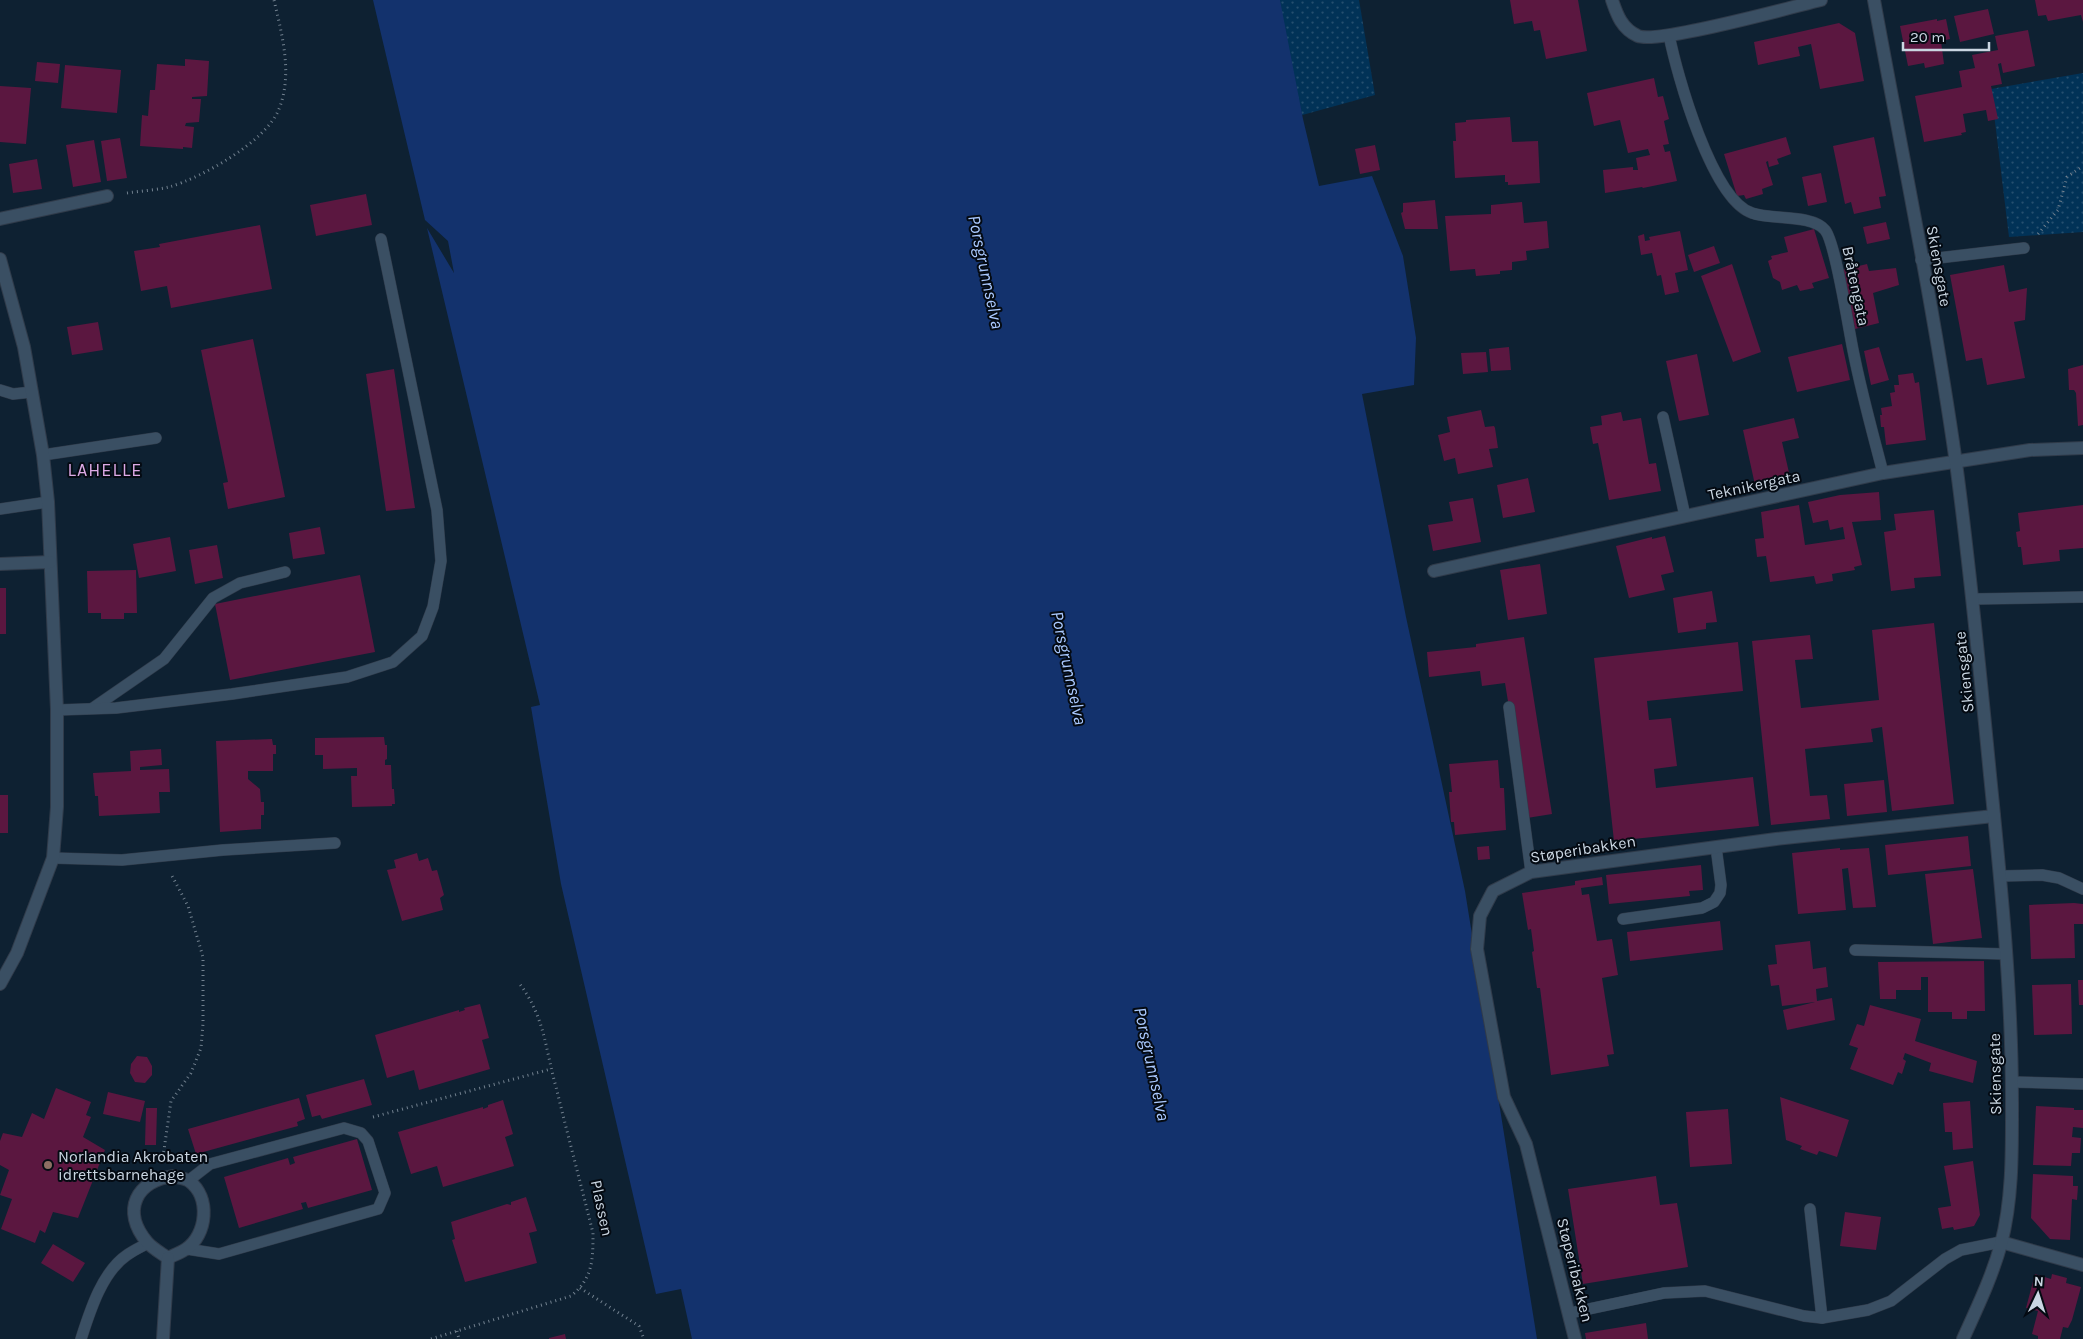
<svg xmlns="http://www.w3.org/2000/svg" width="2083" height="1339" font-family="Karla,sans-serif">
	<defs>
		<pattern id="park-dots" width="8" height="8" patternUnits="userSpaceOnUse" patternTransform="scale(1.25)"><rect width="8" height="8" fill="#013257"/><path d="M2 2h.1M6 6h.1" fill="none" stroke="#254f6f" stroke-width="1.8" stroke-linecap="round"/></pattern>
	</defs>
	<rect width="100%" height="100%" fill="#0e2132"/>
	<g fill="url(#park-dots)">
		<polygon points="1273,0 1359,0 1375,95 1295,117"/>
		<polygon points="2083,73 2083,232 2009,237 1991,89"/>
	</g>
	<polygon fill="#13326d" points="373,0 1280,0 1303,119 1319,186 1372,176 1403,256 1416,338 1414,385 1362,394 1406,617 1465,891 1537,1339 692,1339 681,1289 656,1294 561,884 531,707 540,705 427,228 454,273 448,241 425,220"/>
	<g fill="#5b1740">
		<polygon points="1510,0 1578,0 1587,51 1546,59 1540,30 1534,31 1532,21 1514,24"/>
		<polygon points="2035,0 2083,0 2083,22 2081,15 2048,21 2046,15 2038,16"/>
		<polygon points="1988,9 1994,34 1960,42 1954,16"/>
		<polygon points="1937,19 1937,21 1946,19 1950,39 1941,41 1944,64 1925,68 1924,63 1908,66 1900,26"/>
		<polygon points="1839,23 1855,33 1864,81 1820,89 1811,44 1798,47 1800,56 1758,65 1754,42"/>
		<polygon points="2028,30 2035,66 2003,73 2001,63 1998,64 2002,84 1991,86 1998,119 1988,121 1986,110 1963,114 1966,132 1961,133 1962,135 1924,142 1915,96 1962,87 1959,71 1975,68 1972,55 1998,50 1995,36"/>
		<polygon points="185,59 209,61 207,96 192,97 192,99 201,99 199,122 186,123 185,126 194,127 192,148 183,147 183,149 140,146 142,115 148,116 150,90 155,90 157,64 185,66"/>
		<polygon points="37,62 60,64 58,83 35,81"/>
		<polygon points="65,65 121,70 117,113 61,108"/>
		<polygon points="1654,78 1658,97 1663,96 1669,119 1664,121 1669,144 1663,145 1665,152 1670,151 1677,181 1643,188 1642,187 1605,193 1603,170 1633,167 1633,170 1638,170 1636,158 1650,155 1648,149 1628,153 1620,120 1594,126 1587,93"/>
		<polygon points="0,86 31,88 26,144 0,142"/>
		<polygon points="1510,117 1512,142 1538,141 1540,183 1508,185 1508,182 1505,182 1505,175 1455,178 1453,141 1456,141 1455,123 1466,122 1466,120"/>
		<polygon points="1786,137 1791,154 1777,159 1779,164 1769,167 1768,161 1766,162 1773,185 1762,189 1763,194 1746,199 1744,195 1737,196 1724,154"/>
		<polygon points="1874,137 1886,196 1879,197 1881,208 1854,214 1851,202 1845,204 1833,146"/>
		<polygon points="120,138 127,178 107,181 101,141"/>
		<polygon points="94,140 101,182 73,187 66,145"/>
		<polygon points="1375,145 1380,170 1360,174 1355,149"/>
		<polygon points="37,159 42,189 13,193 9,164"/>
		<polygon points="1821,173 1827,202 1808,206 1802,177"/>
		<polygon points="366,194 372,225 316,236 310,205"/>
		<polygon points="1435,200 1438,229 1405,229 1401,213 1403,212 1403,203"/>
		<polygon points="1522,202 1524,223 1547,221 1549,248 1526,251 1527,260 1512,262 1512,270 1500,271 1500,274 1476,276 1475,269 1450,271 1445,216 1491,214 1491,205"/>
		<polygon points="1886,222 1890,239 1867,244 1863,227"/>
		<polygon points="260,225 272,289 171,308 167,286 141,291 134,251 160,247 159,244"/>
		<polygon points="1814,229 1829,278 1812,283 1814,288 1800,291 1797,285 1782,290 1780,282 1773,278 1768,261 1772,259 1771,256 1788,252 1784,237"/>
		<polygon points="1680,231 1688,270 1675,273 1679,292 1665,295 1661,275 1657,276 1652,253 1641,255 1638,236 1644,234 1645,241 1650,240 1649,237"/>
		<polygon points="1714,246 1720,263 1694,272 1688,255"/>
		<polygon points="1732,264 1761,352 1733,362 1701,276"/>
		<polygon points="1867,264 1869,271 1896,268 1899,285 1873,293 1879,323 1855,329 1842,270"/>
		<polygon points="2004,265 2009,292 2027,288 2025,320 2014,322 2025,378 1987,385 1982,358 1966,361 1950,275"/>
		<polygon points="98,322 103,350 72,355 67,327"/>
		<polygon points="253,339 285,497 228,509 223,483 228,482 201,350"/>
		<polygon points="1842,344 1850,380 1797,392 1788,357"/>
		<polygon points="1509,347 1511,370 1491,371 1489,349"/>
		<polygon points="1879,347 1889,380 1871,385 1864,351"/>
		<polygon points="1486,352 1488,372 1463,374 1461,353"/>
		<polygon points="1697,354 1709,415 1679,421 1666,361"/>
		<polygon points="2083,365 2083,425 2078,426 2076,393 2074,390 2069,390 2068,369"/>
		<polygon points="394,369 415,508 386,511 366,374"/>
		<polygon points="1913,373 1915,383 1919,382 1926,440 1886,445 1884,427 1881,427 1880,415 1882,415 1881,408 1892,406 1890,393 1895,392 1894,385 1899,385 1898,375"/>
		<polygon points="1481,410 1485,427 1494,426 1495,428 1498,448 1489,449 1493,467 1458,474 1455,458 1444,461 1438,435 1450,432 1447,417"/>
		<polygon points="1621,412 1623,421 1641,418 1649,464 1656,463 1661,491 1609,500 1598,443 1593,444 1590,427 1602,425 1601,416"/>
		<polygon points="1794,418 1799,438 1782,442 1790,477 1755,485 1743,430"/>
		<polygon points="1528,478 1535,512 1503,518 1497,485"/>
		<polygon points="1879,492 1881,520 1852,522 1862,565 1854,567 1855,570 1832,574 1833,581 1816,584 1814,576 1770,582 1766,556 1757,557 1755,539 1764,538 1761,512 1799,505 1805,545 1845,539 1843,527 1830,530 1828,520 1813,523 1808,502 1840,495"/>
		<polygon points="1473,498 1481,542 1433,551 1428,525 1453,521 1449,502"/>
		<polygon points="2083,505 2083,548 2059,550 2060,561 2023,565 2021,547 2018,547 2016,532 2020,531 2018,513"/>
		<polygon points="1934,510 1941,576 1914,578 1915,588 1891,591 1884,532 1896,530 1894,514"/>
		<polygon points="320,527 325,554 293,559 289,533"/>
		<polygon points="1665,536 1674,572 1661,575 1665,590 1629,598 1616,546 1652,537 1652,539"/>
		<polygon points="170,537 176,571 139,578 133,544"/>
		<polygon points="217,545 223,578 195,584 189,550"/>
		<polygon points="1540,564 1547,614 1508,620 1500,570"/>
		<polygon points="136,570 137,613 124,613 124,619 101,619 101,613 88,613 87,571"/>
		<polygon points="360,575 375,652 230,680 215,604"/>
		<rect x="0" y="588" width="6" height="46"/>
		<polygon points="1712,591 1717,622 1706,623 1706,629 1678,633 1673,598"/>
		<polygon points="1934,623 1954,804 1892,811 1882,727 1871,729 1873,742 1805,749 1810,796 1827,795 1830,819 1771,825 1752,641 1810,635 1813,659 1795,660 1801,708 1879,700 1872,630"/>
		<polygon points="1524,637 1552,814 1527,818 1505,683 1482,686 1480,671 1429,677 1427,652 1476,647 1476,644"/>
		<polygon points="1738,642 1743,691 1647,701 1649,720 1671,718 1677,766 1654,769 1656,788 1753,777 1759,826 1614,841 1594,658"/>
		<polygon points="384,737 385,745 387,745 387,759 385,760 385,765 391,765 392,789 394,789 395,804 392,804 392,806 352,807 351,776 357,776 357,768 323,769 323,755 315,755 315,738"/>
		<polygon points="272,739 273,745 276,745 276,754 273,754 273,771 248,771 248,779 260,789 261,802 264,802 264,815 261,815 261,829 220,832 216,741"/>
		<polygon points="161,749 162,765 140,767 140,770 169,769 170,792 159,792 160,813 99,816 98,796 95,796 93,773 131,771 130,751"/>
		<polygon points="1498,760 1500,788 1504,788 1506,830 1455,835 1454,822 1451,822 1449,792 1452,792 1449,764"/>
		<polygon points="1884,780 1887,812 1847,816 1844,784"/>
		<rect x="0" y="795" width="8" height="38"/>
		<polygon points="1968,836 1971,866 1888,875 1885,845"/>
		<polygon points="1489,846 1490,859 1478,860 1477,847"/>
		<polygon points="1840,848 1840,850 1869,848 1876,907 1853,908 1848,868 1842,869 1846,910 1798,914 1792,853"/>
		<polygon points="417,853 419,861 428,858 432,871 437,870 444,895 440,898 443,910 402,921 387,870 396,868 394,860"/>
		<polygon points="1701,865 1703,890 1689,891 1690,896 1609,904 1606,875"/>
		<polygon points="1973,869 1982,938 1933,944 1925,874"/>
		<polygon points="1602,877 1603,885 1581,888 1582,895 1589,894 1597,941 1612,939 1618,975 1602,978 1614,1054 1607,1055 1609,1066 1551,1075 1540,988 1537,988 1532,952 1534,951 1531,929 1528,930 1522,893 1575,885 1575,881"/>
		<polygon points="2074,903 2083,904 2083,924 2074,924 2075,958 2031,959 2029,905"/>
		<polygon points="1720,921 1723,950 1630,961 1627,932"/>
		<polygon points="1810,941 1813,969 1826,967 1828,987 1816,989 1817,1001 1832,998 1835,1020 1787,1030 1783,1010 1815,1002 1782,1006 1779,985 1771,986 1768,965 1777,964 1775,945"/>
		<polygon points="1984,961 1985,1011 1967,1011 1967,1019 1952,1019 1952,1012 1928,1012 1928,977 1921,977 1921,990 1896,990 1896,999 1880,999 1878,962"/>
		<polygon points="2078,980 2083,980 2083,1005 2079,1005"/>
		<polygon points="2071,984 2072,1034 2034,1035 2032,985"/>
		<polygon points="480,1004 489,1038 482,1040 490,1069 419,1090 414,1070 387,1078 375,1035 459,1010 459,1012 465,1010 464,1008"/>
		<polygon points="1870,1005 1921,1019 1915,1041 1977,1061 1973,1083 1929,1071 1931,1063 1905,1053 1903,1059 1906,1061 1902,1074 1898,1072 1893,1085 1850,1069 1858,1048 1849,1045 1857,1024 1864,1026"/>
		<polygon points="137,1056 147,1057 152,1066 152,1075 145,1083 135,1082 130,1073 131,1064"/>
		<polygon points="364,1079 372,1105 322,1119 320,1115 312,1117 306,1095"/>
		<polygon points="56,1088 91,1102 86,1115 91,1117 83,1137 105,1150 78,1218 53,1212 45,1233 40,1230 35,1243 1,1229 12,1199 0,1195 9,1170 0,1165 0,1141 3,1133 22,1137 32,1113 44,1119"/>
		<polygon points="108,1092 145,1101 140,1122 103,1114"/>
		<polygon points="1780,1097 1849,1120 1837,1157 1819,1151 1817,1155 1800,1149 1802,1146 1786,1140"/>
		<polygon points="299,1098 305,1119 297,1122 298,1126 196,1154 188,1129"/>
		<polygon points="503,1100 513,1134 505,1137 514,1166 443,1187 437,1166 411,1174 398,1132 483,1107 483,1109 488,1107 488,1105"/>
		<polygon points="1970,1101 1973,1148 1953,1150 1952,1132 1945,1132 1943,1103"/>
		<polygon points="2036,1106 2074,1108 2074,1110 2083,1110 2083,1128 2073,1127 2072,1137 2081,1138 2080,1153 2072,1153 2071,1166 2033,1165"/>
		<polygon points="146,1108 157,1108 156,1145 145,1145"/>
		<polygon points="1728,1109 1732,1164 1690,1167 1686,1112"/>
		<polygon points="357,1139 372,1190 308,1208 306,1202 301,1203 303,1209 239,1228 224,1177 288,1158 290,1165 295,1163 293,1157"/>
		<polygon points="1973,1161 1980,1215 1974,1226 1954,1230 1953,1227 1942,1229 1938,1208 1951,1206 1944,1166"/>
		<polygon points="2033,1174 2073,1176 2073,1186 2078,1186 2077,1200 2072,1199 2070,1240 2050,1239 2031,1218"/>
		<polygon points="1656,1176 1660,1205 1677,1203 1688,1267 1583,1284 1568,1189"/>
		<polygon points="526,1197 537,1231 529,1233 537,1263 465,1282 452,1240 455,1239 451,1222 507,1204 511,1205 511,1202"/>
		<polygon points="1845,1212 1881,1217 1876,1250 1840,1246"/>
		<polygon points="53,1244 85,1263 73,1282 41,1263"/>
		<polygon points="2035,1274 2051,1279 2052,1274 2067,1278 2066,1283 2081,1287 2072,1320 2068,1328 2063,1327 2060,1339 2038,1339 2038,1336 2032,1334 2038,1311 2026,1308"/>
		<polygon points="1646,1323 1648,1339 1586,1339 1585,1333"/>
		<polygon points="565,1334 566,1339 549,1339 549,1338"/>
	</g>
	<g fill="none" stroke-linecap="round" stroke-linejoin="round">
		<g stroke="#303b4a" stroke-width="12">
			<g id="service">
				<path d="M1669,35C1677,75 1712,200 1752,213C1770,220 1812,214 1825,230C1836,243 1849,333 1854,355C1862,395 1873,434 1883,473"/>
				<polyline points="1921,260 2024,248"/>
				<polyline points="0,390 13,394 32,392"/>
				<polyline points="1663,417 1685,516"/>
				<polyline points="43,455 156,438"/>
				<polyline points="0,509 48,502"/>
				<polyline points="1973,599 2083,597"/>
				<polyline points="1509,707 1531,872"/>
				<polyline points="93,708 164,659 213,598 240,583 285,572"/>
				<polyline points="57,710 116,708 232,694 347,677 393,662 422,636 433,607 441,561 437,510 381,239"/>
				<polyline points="53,858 122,860 223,850 335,843"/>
				<polyline points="2001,876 2042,875 2059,878 2083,889"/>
				<polyline points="1623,919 1702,908 1714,902 1720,893 1721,885 1716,847"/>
				<polyline points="1855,950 2006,954"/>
				<polyline points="2012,1082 2083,1084"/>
				<polyline points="1810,1209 1822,1318"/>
				<polyline points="187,1249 219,1254 378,1209 385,1193 368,1141 361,1133 344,1128 210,1164 188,1181"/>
				<polyline points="1570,1313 1664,1293 1705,1291 1804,1316 1822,1318 1868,1310 1891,1301 1945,1259 1961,1250 2001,1242"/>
				<path d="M81,1339C90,1311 102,1272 127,1255C134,1250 141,1247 148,1243"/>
			</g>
		</g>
		<g stroke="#303b4a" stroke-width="14">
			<g id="minor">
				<path d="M1612,0C1617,15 1622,29 1638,36C1658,44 1792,7 1821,0"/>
				<polyline points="0,219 107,196"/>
				<polyline points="0,259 24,347 43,455 48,502 57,710 57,807 53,858 17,953 0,984"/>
				<polyline points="0,564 50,562"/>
				<polyline points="1434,571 1883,473 2030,450 2083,448"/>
				<path d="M174,1176C178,1178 185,1178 189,1181C211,1197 207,1235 186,1249C180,1253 174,1255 168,1258C161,1253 152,1248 147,1242C121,1211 136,1180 174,1176Z"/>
				<polyline points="2001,1242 2083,1265"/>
				<polyline points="163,1339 168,1258"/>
				<polyline points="1575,1339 1526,1144 1504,1097 1477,949 1480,916 1493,891 1531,872 1776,839 1994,816"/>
			</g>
		</g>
		<g stroke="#303b4a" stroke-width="14">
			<path id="tertiary" d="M1874,0C1902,154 1934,308 1956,463C1970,567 1980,671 1990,775C2001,884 2012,992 2012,1102C2012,1148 2013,1198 2001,1244C1992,1277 1977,1308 1963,1339"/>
		</g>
		<g stroke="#72818f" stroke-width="3" stroke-dasharray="1 4" stroke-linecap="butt">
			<path d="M127,193C141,191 156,190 169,187C201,178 266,142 279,109C293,74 282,35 274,0"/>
			<polyline points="2038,234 2058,210 2067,177 2083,166"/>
			<polyline points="373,1117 551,1069"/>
			<polyline points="163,1157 171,1101 191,1073 201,1048 203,1024 203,957 188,906 171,874"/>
			<polyline points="580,1288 639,1326 644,1339"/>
			<polyline points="457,1331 459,1339"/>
			<path d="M431,1339L571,1296C593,1278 593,1260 593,1233C581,1185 568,1136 556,1087C545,1048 545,1017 519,983"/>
		</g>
		<use href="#service" stroke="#3a4f63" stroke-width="11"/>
		<use href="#minor" stroke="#3a4f63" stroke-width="12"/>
		<use href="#tertiary" stroke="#3a4f63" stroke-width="12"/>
	</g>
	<circle fill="#8d6e63" stroke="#040a12" stroke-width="2" cx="48" cy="1165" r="5"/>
	<g text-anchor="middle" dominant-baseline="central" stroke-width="4" stroke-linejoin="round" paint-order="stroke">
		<g font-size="16" fill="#cad6e2" stroke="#040a12">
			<text transform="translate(1939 266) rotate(80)">Skiensgate</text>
			<text transform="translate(1856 286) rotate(78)">Bråtengata</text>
			<text transform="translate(1754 485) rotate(-12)">Teknikergata</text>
			<text transform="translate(1964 672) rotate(-96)">Skiensgate</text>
			<text transform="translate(1583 849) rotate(-9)">Støperibakken</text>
			<text transform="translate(1995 1074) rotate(-91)">Skiensgate</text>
			<text transform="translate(602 1208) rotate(78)">Plassen</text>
			<text transform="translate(1575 1270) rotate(76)">Støperibakken</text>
		</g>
		<g font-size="16" fill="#cad6e2" stroke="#040a12" text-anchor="start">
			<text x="58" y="1156">Norlandia Akrobaten<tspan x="58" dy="18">idrettsbarnehage</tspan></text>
		</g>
		<g font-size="18" font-style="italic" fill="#aac9ff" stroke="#040a12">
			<text transform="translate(986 272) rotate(78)">Porsgrunnselva</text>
			<text transform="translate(1069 668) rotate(78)">Porsgrunnselva</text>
			<text transform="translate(1152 1064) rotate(78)">Porsgrunnselva</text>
		</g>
		<g font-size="18" letter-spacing="1" fill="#ddaae6" stroke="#040a12">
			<text x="105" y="470">LAHELLE</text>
		</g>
	</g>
	<g transform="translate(2038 1294) rotate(4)" stroke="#040a12" stroke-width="4" paint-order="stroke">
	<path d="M0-4L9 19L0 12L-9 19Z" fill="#cad6e2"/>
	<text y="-8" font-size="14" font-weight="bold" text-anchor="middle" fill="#cad6e2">N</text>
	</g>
	<path d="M1903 42v8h86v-8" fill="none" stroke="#cad6e2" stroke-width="2.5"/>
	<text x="1910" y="42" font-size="15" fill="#cad6e2" stroke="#040a12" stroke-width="4" paint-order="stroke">20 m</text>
</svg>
